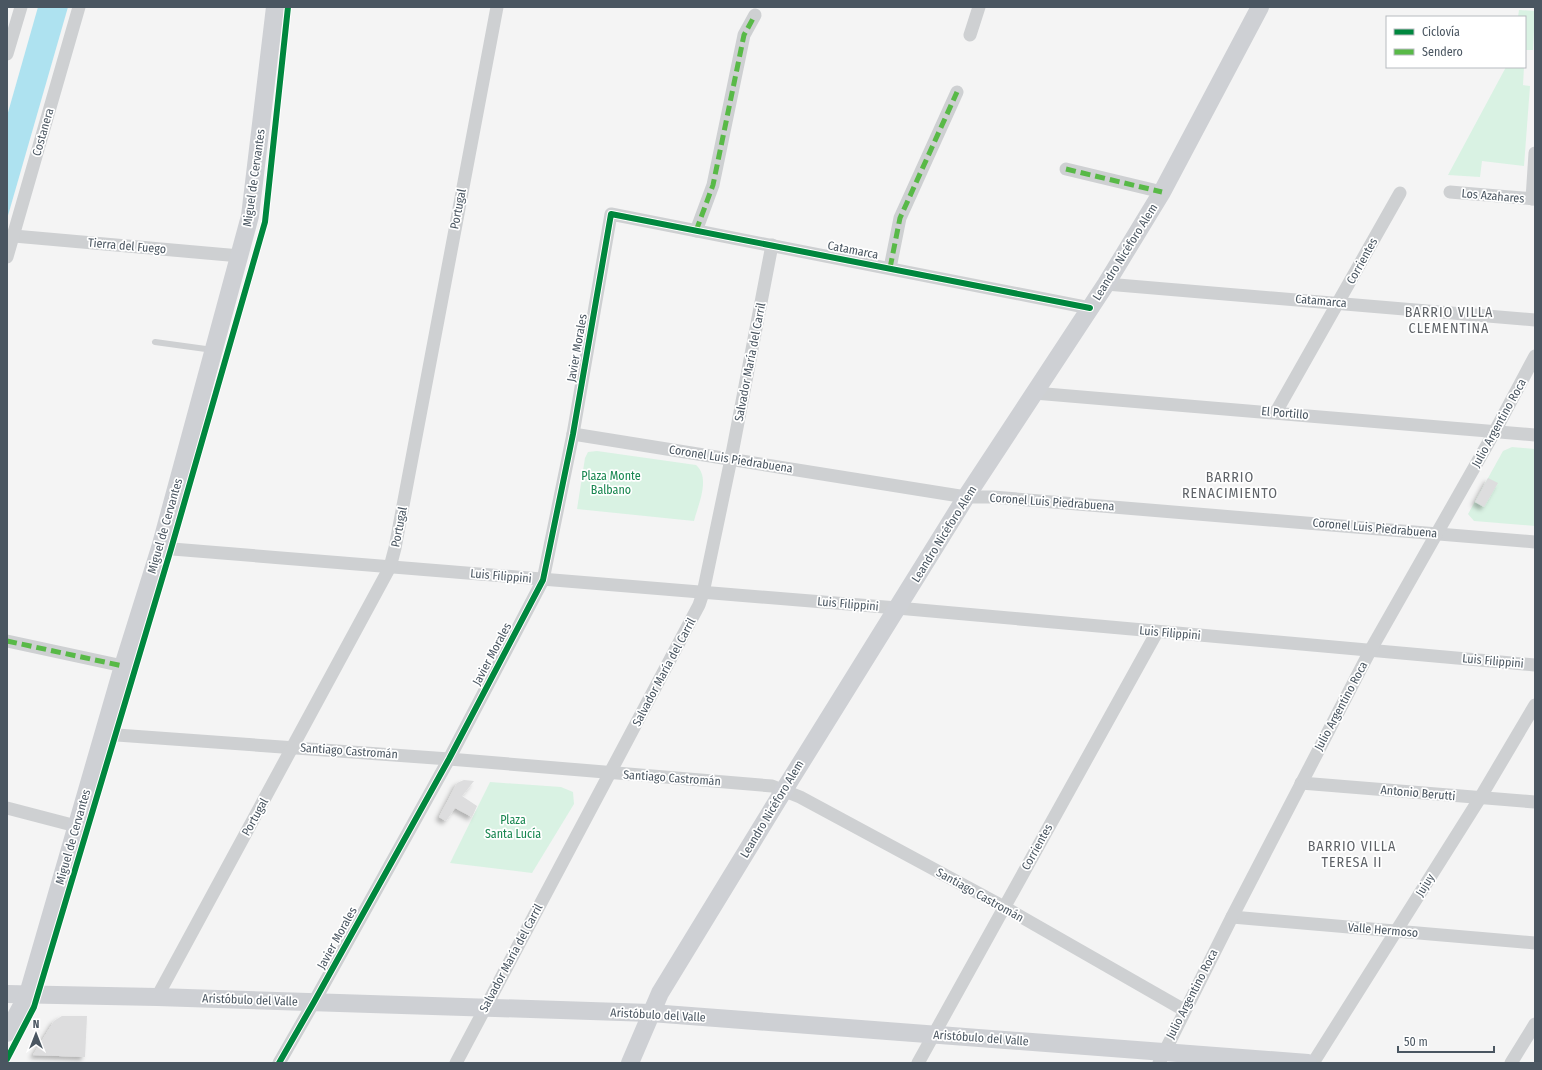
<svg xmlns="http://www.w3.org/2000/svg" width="1542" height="1070" font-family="'Fira Sans Condensed',sans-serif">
	<defs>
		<filter id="shadow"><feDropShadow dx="-3.5" dy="3.5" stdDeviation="2" flood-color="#0004"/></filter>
	</defs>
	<rect width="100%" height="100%" fill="#f4f4f4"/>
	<g fill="#d9f2e3">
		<polygon points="1519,10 1535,11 1533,50 1526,50 1525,56 1525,17 1518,17"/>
		<polygon points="1506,67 1524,67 1523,85 1530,86 1524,166 1482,161 1480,177 1448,175"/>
		<polygon points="1512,447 1535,449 1535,526 1474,521 1468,514 1503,451"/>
		<path d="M597,451L696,465C711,478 698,505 694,521L577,509L585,458L588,452Z"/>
		<polygon points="490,782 561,787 573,792 574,804 532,873 450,863"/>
	</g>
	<polygon fill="#aee2f0" points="38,7 68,7 7,219 7,116"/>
	<g fill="#ddddde" filter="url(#shadow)">
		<polygon points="1488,478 1498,483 1484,507 1475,502"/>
		<polygon points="464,780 474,781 462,796 477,806 472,817 455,808 446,821 439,817 457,783"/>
		<polygon points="62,1016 87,1016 85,1057 33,1055 54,1021"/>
	</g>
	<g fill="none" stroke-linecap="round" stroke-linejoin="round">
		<polyline stroke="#ced0d2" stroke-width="6" points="155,342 213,350"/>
		<g stroke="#ced0d2" stroke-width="13">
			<polyline points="970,35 979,7"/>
			<polyline points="7,54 21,7"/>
			<polyline points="1066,169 1162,192"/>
			<polyline points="1450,192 1535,199"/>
			<polyline points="1532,199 1535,153"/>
			<polyline points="696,231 713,185 744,35 755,15"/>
			<polyline points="14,236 240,256"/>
			<polyline points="7,257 79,7"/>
			<polyline points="890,268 900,218 957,92"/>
			<polyline points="1106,284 1535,320"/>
			<polyline points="1034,393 1535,435"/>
			<polyline points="1276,412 1400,193"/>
			<polyline points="573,434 966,497 993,497 1535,542"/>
			<polyline points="160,548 897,608 1535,665"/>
			<polyline points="7,641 123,666"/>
			<polyline points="103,734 449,759 772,786 800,797 1004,907 1184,1010"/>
			<polyline points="1301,783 1535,802"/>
			<polyline points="7,808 76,826"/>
			<polyline points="1232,917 1535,943"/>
			<polyline points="157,997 390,567 395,548 497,7"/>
			<polyline points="279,1063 314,1002 449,759 543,580 573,434 611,214 1090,308"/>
			<polyline points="456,1063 699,605 703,593 731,459 772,245"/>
			<polyline points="918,1063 1157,632"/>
			<polyline points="1159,1063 1232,917 1370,651 1495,431 1535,356"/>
			<polyline points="1313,1063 1480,798 1535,705"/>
			<polyline points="1511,1063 1535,1024"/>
		</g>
		<g stroke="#ced0d4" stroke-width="18">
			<polyline points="7,994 157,997 651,1013 1308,1063"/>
			<polyline points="7,1033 28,994 123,666 160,548 250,216 275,7"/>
			<polyline points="630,1063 660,993 784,790 966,497 1106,284 1162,192 1260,7"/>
		</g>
		<g stroke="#58b947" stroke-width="5" stroke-dasharray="10 5" stroke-linecap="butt">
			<polyline points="1066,169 1162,192"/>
			<polyline points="696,231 713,185 744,35 755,15"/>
			<polyline points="890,268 900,218 957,92"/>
			<polyline points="7,641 123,666"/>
		</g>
		<g stroke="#fff" stroke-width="8">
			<g id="cycleway">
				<polyline points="7,1059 34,1007 171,549 265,222 288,7"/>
				<polyline points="279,1063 314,1002 449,759 543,580 573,434 611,214 1090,308"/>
			</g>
		</g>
		<use href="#cycleway" stroke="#00873e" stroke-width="6"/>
	</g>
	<g text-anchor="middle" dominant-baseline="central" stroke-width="3.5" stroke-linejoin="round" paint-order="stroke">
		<g font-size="12" fill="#4a5661" stroke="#fff">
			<text transform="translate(43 132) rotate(-74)">Costanera</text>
			<text transform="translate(254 178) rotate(-82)">Miguel de Cervantes</text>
			<text transform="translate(1493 196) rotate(5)">Los Azahares</text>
			<text transform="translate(458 209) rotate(-79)">Portugal</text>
			<text transform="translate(127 246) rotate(5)">Tierra del Fuego</text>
			<text transform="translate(853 250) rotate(11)">Catamarca</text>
			<text transform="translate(1125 252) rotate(-58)">Leandro Nicéforo Alem</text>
			<text transform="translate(1362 261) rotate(-61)">Corrientes</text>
			<text transform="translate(1321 301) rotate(5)">Catamarca</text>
			<text transform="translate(577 348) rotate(-80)">Javier Morales</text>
			<text transform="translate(750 362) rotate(-79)">Salvador María del Carril</text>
			<text transform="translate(1285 413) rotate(5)">El Portillo</text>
			<text transform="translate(1499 423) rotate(-61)">Julio Argentino Roca</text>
			<text transform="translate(731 459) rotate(9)">Coronel Luis Piedrabuena</text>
			<text transform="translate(1052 502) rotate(4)">Coronel Luis Piedrabuena</text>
			<text transform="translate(165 526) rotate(-74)">Miguel de Cervantes</text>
			<text transform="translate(399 527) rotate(-79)">Portugal</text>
			<text transform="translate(1375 528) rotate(5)">Coronel Luis Piedrabuena</text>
			<text transform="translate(944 534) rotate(-58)">Leandro Nicéforo Alem</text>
			<text transform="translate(501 576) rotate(5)">Luis Filippini</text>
			<text transform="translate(848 604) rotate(5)">Luis Filippini</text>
			<text transform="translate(1170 633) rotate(5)">Luis Filippini</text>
			<text transform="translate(492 654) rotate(-62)">Javier Morales</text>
			<text transform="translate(1493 661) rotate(5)">Luis Filippini</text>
			<text transform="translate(664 672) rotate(-62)">Salvador María del Carril</text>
			<text transform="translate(1341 706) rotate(-62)">Julio Argentino Roca</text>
			<text transform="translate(349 751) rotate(4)">Santiago Castromán</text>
			<text transform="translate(672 778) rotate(4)">Santiago Castromán</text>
			<text transform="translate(1418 793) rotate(5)">Antonio Berutti</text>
			<text transform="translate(772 809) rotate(-59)">Leandro Nicéforo Alem</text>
			<text transform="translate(255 817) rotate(-61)">Portugal</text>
			<text transform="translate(73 837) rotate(-74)">Miguel de Cervantes</text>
			<text transform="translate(1037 847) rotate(-61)">Corrientes</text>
			<text transform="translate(1425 885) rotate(-58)">Jujuy</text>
			<text transform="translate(980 895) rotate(29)">Santiago Castromán</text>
			<text transform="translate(1383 930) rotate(5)">Valle Hermoso</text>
			<text transform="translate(337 938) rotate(-61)">Javier Morales</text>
			<text transform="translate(511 958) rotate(-62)">Salvador María del Carril</text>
			<text transform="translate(1192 994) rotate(-63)">Julio Argentino Roca</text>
			<text transform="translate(250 1000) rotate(2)">Aristóbulo del Valle</text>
			<text transform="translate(658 1015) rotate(3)">Aristóbulo del Valle</text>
			<text transform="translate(981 1038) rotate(4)">Aristóbulo del Valle</text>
		</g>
		<g font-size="12" fill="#17864f" stroke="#fff">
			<text x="611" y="476">Plaza Monte<tspan x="611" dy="14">Balbano</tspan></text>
			<text x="513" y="820">Plaza<tspan x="513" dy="14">Santa Lucía</tspan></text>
		</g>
		<g font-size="14" letter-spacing="1" fill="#5f6368" stroke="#fff">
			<text x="1449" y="312">BARRIO VILLA<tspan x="1449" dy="16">CLEMENTINA</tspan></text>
			<text x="1230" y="477">BARRIO<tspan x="1230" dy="16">RENACIMIENTO</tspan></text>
			<text x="1352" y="846">BARRIO VILLA<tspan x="1352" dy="16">TERESA II</tspan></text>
		</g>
	</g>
	<rect width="1542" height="1070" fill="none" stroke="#4a5661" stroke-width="16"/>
	<rect x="1386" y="16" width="140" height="52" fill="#ffffff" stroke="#b7bbc0"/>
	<rect x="1394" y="29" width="20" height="6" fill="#00873e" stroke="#b7bbc0"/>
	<text x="1422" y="36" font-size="12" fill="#4a5661">Ciclovía</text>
	<rect x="1394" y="49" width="20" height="6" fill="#58b947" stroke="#b7bbc0"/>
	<text x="1422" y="56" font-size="12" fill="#4a5661">Sendero</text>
	<g transform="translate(36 1034)" stroke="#ffffff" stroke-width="3" paint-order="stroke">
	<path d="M0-3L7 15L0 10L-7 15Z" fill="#4a5661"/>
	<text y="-6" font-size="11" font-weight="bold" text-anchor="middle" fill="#4a5661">N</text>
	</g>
	<path d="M1398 1046v6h96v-6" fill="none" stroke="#4a5661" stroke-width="2"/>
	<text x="1404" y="1046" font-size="12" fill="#4a5661" stroke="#ffffff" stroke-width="3" paint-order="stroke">50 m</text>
</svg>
